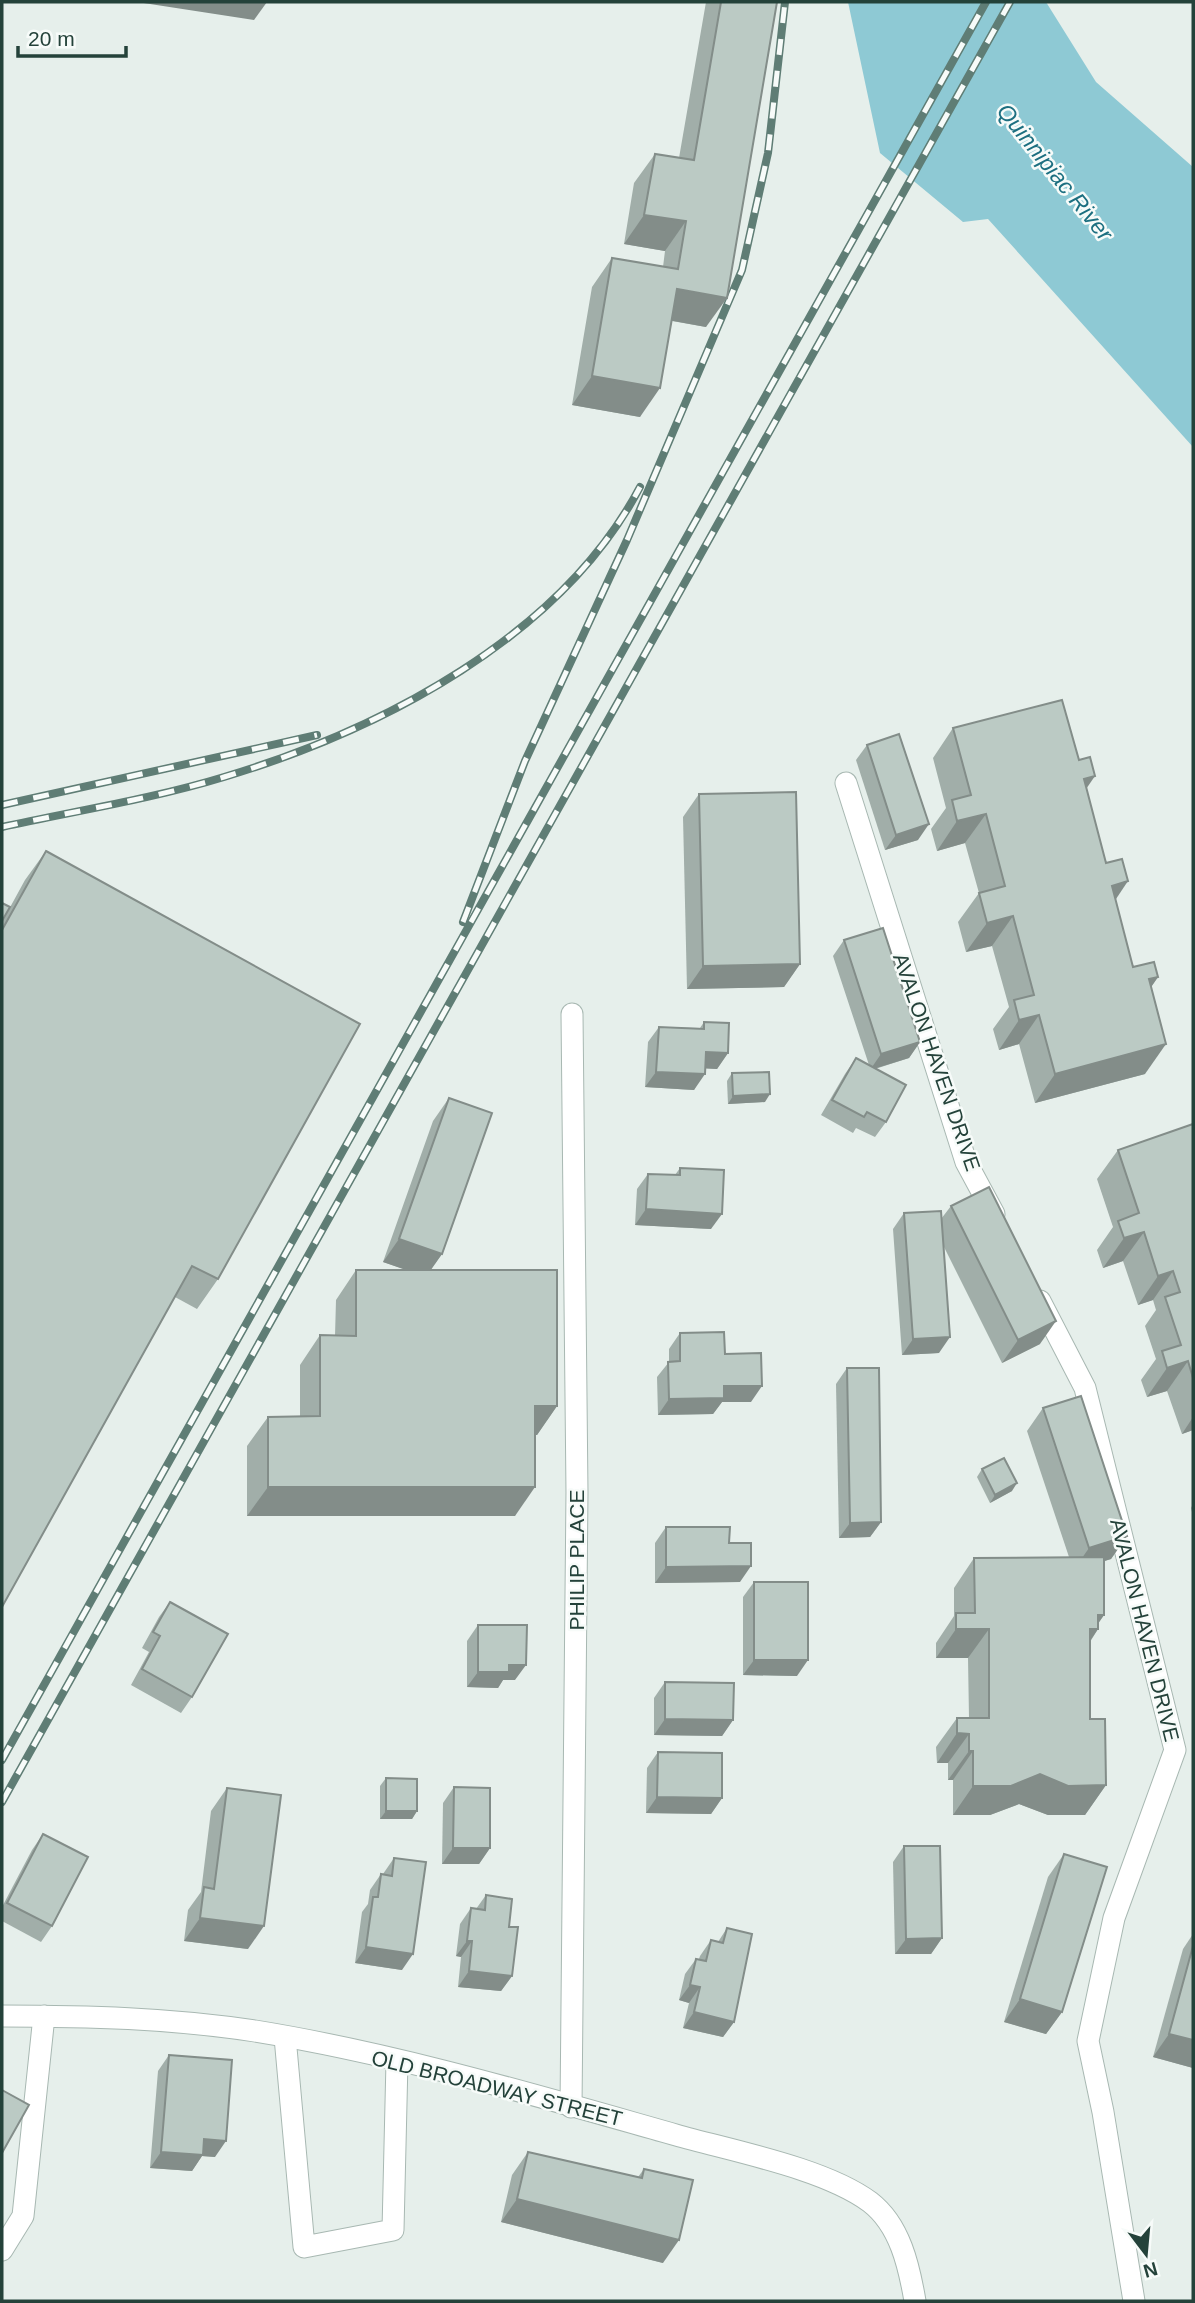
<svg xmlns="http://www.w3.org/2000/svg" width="1195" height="2303" font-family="Helvetica,sans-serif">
	<rect width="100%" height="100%" fill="#e6efeb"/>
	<polygon fill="#8ec9d4" points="848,2 1046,2 1096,82 1193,167 1193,447 988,219 963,222 880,153"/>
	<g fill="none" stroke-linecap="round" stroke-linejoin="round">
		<g stroke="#a8b8b2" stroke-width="23">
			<g id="minor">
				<polyline points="846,783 966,1162 994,1214"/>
				<polyline points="1040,1301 1085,1388 1175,1750 1114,1918 1088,2041 1103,2112 1134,2301"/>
				<path d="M2,2016C86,2016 171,2018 255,2031C397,2054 538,2096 676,2135C732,2151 824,2168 870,2202C900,2225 909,2266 915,2301"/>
				<polyline points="285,2037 304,2247 393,2230 397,2061"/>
				<polyline points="571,2107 577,1492 572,1014"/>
				<polyline points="2,2250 23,2216 44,2016"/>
			</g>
		</g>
		<use href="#minor" stroke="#fff" stroke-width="21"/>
		<g stroke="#5f7d75" stroke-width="8">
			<g id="rail">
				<polyline points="2,805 317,735"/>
				<path d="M2,827C75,811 152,799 224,777C381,730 561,637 640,487"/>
				<polyline points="463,922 525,761 627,540 742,270 768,153 785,2"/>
				<polyline points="2,1760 986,2"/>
				<polyline points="2,1802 1010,2"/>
			</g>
		</g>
		<use href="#rail" stroke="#f7fbf9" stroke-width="5" stroke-dasharray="16" stroke-linecap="butt"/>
	</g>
	<g fill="#a1aea9">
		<polygon points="706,2 777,2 706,327 672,321 640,417 572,405 592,287 612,258 663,267 665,251 624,244 634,183 655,154 679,158"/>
		<polygon points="953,728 1086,789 1133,967 1158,977 1151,987 1145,1074 1035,1103 1019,1044 999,1050 993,1029 1009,1007 992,946 966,952 958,922 979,893 965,843 937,851 931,829 946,808 933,758"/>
		<polygon points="867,745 918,840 885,850 856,760"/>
		<polygon points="699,794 800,964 784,987 687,989 683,817"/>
		<polygon points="46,851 218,1279 197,1309 175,1297 2,1607 2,922 25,880"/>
		<polygon points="844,940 920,1042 909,1058 875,1069 886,1122 875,1137 856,1128 853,1133 821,1115 845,1074 856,1058 869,1065 833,956"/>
		<polygon points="704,1022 728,1053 717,1069 705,1068 694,1090 645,1087 648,1042 659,1027 700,1028"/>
		<polygon points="732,1073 765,1102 728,1104 727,1081"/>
		<polygon points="449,1098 442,1254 430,1270 557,1406 537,1435 535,1435 515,1516 247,1516 247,1446 268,1417 300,1416 300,1365 320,1335 335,1336 336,1300 356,1270 407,1270 383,1262 433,1121"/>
		<polygon points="1193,1124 1193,1430 1182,1434 1167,1391 1147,1397 1141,1380 1156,1359 1145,1326 1156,1310 1153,1300 1138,1305 1123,1261 1103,1268 1097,1250 1113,1227 1097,1179 1118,1150"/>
		<polygon points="680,1168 711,1229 635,1225 637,1189 648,1174 675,1175"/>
		<polygon points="951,1206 1040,1344 1002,1363 943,1245 939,1353 902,1355 893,1229 904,1213 941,1219"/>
		<polygon points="680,1333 725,1354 751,1402 722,1402 713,1414 658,1415 657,1377 669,1362 669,1349"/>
		<polygon points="847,1368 881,1522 870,1537 839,1538 836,1384"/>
		<polygon points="1043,1408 1127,1536 1111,1559 1104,1561 1104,1615 1098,1624 1098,1629 1090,1642 1090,1719 1106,1785 1085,1815 1048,1815 1019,1804 990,1815 953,1815 953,1780 948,1780 948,1763 937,1763 936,1747 957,1718 969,1718 968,1658 936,1658 936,1643 954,1616 954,1588 974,1558 1069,1557 1027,1431"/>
		<polygon points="982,1469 1012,1491 990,1503 977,1477"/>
		<polygon points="1193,1504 1193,1516 1191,1508"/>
		<polygon points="666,1527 740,1582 655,1583 655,1543"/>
		<polygon points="754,1582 797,1676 743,1675 743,1597"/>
		<polygon points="170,1602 192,1697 181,1713 131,1685 149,1652 142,1648 159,1617"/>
		<polygon points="478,1625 515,1680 503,1680 498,1688 467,1687 467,1641"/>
		<polygon points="665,1682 733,1720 722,1736 654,1735 654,1698"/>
		<polygon points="658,1752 722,1798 711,1814 646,1813 647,1768"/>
		<polygon points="386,1778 417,1811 412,1819 380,1819 380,1786"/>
		<polygon points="454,1787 490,1848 479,1864 442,1864 443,1803"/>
		<polygon points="227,1788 248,1949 184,1941 188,1910 201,1892 211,1811"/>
		<polygon points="43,1834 52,1926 41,1942 2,1921 2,1907 32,1850"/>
		<polygon points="904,1846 942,1938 931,1954 895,1954 893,1862"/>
		<polygon points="1064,1854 1062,2012 1046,2034 1004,2022 1048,1877"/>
		<polygon points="394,1858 402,1970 355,1963 362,1912 368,1904 370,1890 381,1874 383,1874"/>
		<polygon points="486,1895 509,1927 512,1976 501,1991 458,1987 461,1957 456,1956 460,1924 471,1908 476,1909"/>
		<polygon points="727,1928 734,2022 723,2037 683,2028 689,2003 679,2000 685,1974 696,1959 699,1959 700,1956 711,1940 718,1942"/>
		<polygon points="1193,1934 1193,2068 1153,2057 1183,1949"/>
		<polygon points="169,2055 215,2157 202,2156 192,2171 150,2168 158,2071"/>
		<polygon points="528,2152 638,2177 644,2169 663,2263 501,2222 512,2175"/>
	</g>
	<g fill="#838d89">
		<polygon points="137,2 267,2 254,20"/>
		<polygon points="644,215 686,221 665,251 624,244"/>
		<polygon points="677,289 727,298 706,327 657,318"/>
		<polygon points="592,376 660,388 640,417 572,405"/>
		<polygon points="1095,776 1075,805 1084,779"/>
		<polygon points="986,814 965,843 937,851 957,821"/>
		<polygon points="929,824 918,840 885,850 896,835"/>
		<polygon points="1128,881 1108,911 1112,886"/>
		<polygon points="1013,916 992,946 966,952 987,923"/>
		<polygon points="800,964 784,987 687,989 703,966"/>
		<polygon points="1158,977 1138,1006 1149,979"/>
		<polygon points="1039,1015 1019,1044 999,1050 1019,1020"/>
		<polygon points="920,1042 909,1058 870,1070 881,1054"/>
		<polygon points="1166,1044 1145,1074 1035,1103 1055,1074"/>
		<polygon points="706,1052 728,1053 717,1069 695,1068"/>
		<polygon points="656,1072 705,1074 694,1090 645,1087"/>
		<polygon points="770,1094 765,1102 728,1104 733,1096"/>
		<polygon points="646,1209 722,1214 711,1229 635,1225"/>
		<polygon points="1144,1232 1123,1261 1103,1268 1124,1238"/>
		<polygon points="399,1239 442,1254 426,1277 383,1262"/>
		<polygon points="1173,1271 1153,1300 1138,1305 1158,1276"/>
		<polygon points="1056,1321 1040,1344 1002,1363 1018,1340"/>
		<polygon points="950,1337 939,1353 902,1355 913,1339"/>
		<polygon points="1188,1361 1167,1391 1147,1397 1167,1368"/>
		<polygon points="724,1386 762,1386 751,1402 722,1402 713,1414 658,1415 669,1399"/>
		<polygon points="535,1406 557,1406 537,1435 515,1435"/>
		<polygon points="1193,1417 1193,1430 1182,1434"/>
		<polygon points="1017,1483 1012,1491 990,1503 995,1495"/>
		<polygon points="268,1487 535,1487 515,1516 247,1516"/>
		<polygon points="881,1522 870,1537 839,1538 850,1523"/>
		<polygon points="1127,1536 1111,1559 1073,1571 1089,1548"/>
		<polygon points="751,1566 740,1582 655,1583 666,1567"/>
		<polygon points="1098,1615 1104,1615 1094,1629 1098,1629 1078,1659 1079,1644"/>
		<polygon points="956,1629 989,1629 968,1658 936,1658"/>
		<polygon points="754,1660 808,1660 797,1676 743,1675"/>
		<polygon points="509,1665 526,1665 515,1680 503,1680 498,1688 467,1687 478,1672"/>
		<polygon points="665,1719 733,1720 722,1736 654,1735"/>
		<polygon points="957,1733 969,1734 948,1763 937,1763"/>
		<polygon points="969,1751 973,1751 953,1780 948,1780"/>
		<polygon points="1040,1774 1106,1785 1085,1815 1048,1815 1019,1804 990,1815 953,1815 973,1786"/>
		<polygon points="657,1797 722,1798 711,1814 646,1813"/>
		<polygon points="386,1811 417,1811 412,1819 380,1819"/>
		<polygon points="453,1848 490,1848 479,1864 442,1864"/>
		<polygon points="200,1918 264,1926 248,1949 184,1941"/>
		<polygon points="942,1938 931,1954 895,1954 906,1939"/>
		<polygon points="467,1941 472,1941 461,1957 456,1956"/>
		<polygon points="366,1947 413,1954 402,1970 355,1963"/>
		<polygon points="469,1971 512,1976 501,1991 458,1987"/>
		<polygon points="690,1985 700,1987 689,2003 679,2000"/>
		<polygon points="1020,1999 1062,2012 1046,2034 1004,2022"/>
		<polygon points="694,2012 734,2022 723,2037 683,2028"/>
		<polygon points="1169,2034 1193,2040 1193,2068 1153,2057"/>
		<polygon points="204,2139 226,2141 215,2157 202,2156 192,2171 150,2168 161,2152"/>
		<polygon points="517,2199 679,2240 663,2263 501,2222"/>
	</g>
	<g fill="#bbcac4" stroke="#838d89" stroke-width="2">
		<polygon points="721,2 777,2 727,298 677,289 660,388 592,376 612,258 678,269 686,221 644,215 655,154 694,160"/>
		<polygon points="1062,700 1079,760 1090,757 1095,776 1084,779 1106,863 1122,859 1128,881 1112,886 1133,967 1154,962 1158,977 1149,979 1166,1044 1055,1074 1039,1015 1019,1020 1014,1000 1034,995 1013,916 987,923 979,893 1005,886 986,814 957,821 952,800 971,795 953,728"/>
		<polygon points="899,734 929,824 896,835 867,745"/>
		<polygon points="796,792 800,964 703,966 699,794"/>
		<polygon points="46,851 360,1024 218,1279 192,1266 2,1607 2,930"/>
		<polygon points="2,903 10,907 2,921"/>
		<polygon points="883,928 920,1042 881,1054 844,940"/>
		<polygon points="704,1022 729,1023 728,1053 706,1052 705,1074 656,1072 659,1027 704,1029"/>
		<polygon points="856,1058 906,1085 886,1122 867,1112 864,1117 832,1100"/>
		<polygon points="769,1072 770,1094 733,1096 732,1073"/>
		<polygon points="449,1098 492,1113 442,1254 399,1239"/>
		<polygon points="1193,1124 1193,1378 1188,1361 1167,1368 1162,1351 1181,1345 1165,1297 1180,1292 1173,1271 1158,1276 1144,1232 1124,1238 1118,1221 1139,1213 1118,1150"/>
		<polygon points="680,1168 724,1170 722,1214 646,1209 648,1174 680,1175"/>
		<polygon points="989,1187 1056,1321 1018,1340 951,1206"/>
		<polygon points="941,1211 950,1337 913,1339 904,1213"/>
		<polygon points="356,1270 557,1270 557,1406 535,1406 535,1487 268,1487 268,1417 320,1416 320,1335 356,1336"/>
		<polygon points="724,1332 725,1354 761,1353 762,1386 724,1386 724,1398 669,1399 668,1362 680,1361 680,1333"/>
		<polygon points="847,1368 879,1368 881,1522 850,1523"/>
		<polygon points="1081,1396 1127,1536 1089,1548 1043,1408"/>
		<polygon points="1004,1458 1017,1483 995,1495 982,1469"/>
		<polygon points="666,1527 730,1527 729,1543 751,1543 751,1566 666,1567"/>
		<polygon points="1104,1557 1104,1615 1098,1615 1098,1629 1090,1629 1090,1719 1105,1719 1106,1785 1068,1786 1040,1774 1011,1786 973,1786 973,1751 969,1751 969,1734 957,1733 957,1718 989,1718 989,1629 956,1629 956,1613 975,1613 974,1558"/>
		<rect x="754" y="1582" width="54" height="78"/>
		<polygon points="170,1602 228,1634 192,1697 142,1669 160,1636 153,1632"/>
		<polygon points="478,1625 527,1625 526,1665 509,1665 509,1672 478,1672"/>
		<polygon points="665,1682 734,1683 733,1720 665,1719"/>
		<polygon points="658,1752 722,1753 722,1798 657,1797"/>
		<polygon points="386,1778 417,1779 417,1811 386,1811"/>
		<polygon points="454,1787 490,1788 490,1848 453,1848"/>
		<polygon points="227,1788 281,1795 264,1926 200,1918 204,1887 214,1889"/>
		<polygon points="43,1834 88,1857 52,1926 7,1903"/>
		<polygon points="904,1846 940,1846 942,1938 906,1939"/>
		<polygon points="1064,1854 1107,1867 1062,2012 1020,1999"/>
		<polygon points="394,1858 426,1862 413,1954 366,1947 373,1897 378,1897 381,1874 392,1876"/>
		<polygon points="486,1895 512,1899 509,1927 518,1927 512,1976 469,1971 472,1941 467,1941 471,1908 485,1910"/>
		<polygon points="727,1928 752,1934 734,2022 694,2012 700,1987 690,1985 696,1959 706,1961 711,1940 723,1943"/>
		<polygon points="1193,1946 1193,2040 1169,2034"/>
		<polygon points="169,2055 232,2060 226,2141 204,2139 203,2155 161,2152"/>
		<polygon points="2,2090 29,2105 2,2153"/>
		<polygon points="528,2152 642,2178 644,2169 693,2180 679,2240 517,2199"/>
	</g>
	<g text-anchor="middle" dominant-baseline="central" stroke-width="5" stroke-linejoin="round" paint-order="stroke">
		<g font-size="21" fill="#24423a" stroke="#f7fbf9">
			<text transform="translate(937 1062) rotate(71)">AVALON HAVEN DRIVE</text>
			<text transform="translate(576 1560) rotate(-90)">PHILIP PLACE</text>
			<text transform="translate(1145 1630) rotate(76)">AVALON HAVEN DRIVE</text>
			<text transform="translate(497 2088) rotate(14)">OLD BROADWAY STREET</text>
		</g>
		<g font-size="23" font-style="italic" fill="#1c6f80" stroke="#f7fbf9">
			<text transform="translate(1055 172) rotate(51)">Quinnipiac River</text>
		</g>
	</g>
	<rect width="1195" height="2303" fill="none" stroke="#24423a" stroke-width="7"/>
	<g transform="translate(1146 2254) rotate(164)" stroke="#f7fbf9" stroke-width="5" paint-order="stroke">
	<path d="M0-5L12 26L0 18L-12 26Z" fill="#24423a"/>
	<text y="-10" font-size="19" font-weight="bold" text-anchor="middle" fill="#24423a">N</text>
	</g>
	<path d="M18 46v10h108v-10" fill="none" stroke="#24423a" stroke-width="3.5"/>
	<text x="28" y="46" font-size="21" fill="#24423a" stroke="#f7fbf9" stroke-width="5" paint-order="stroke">20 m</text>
</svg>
